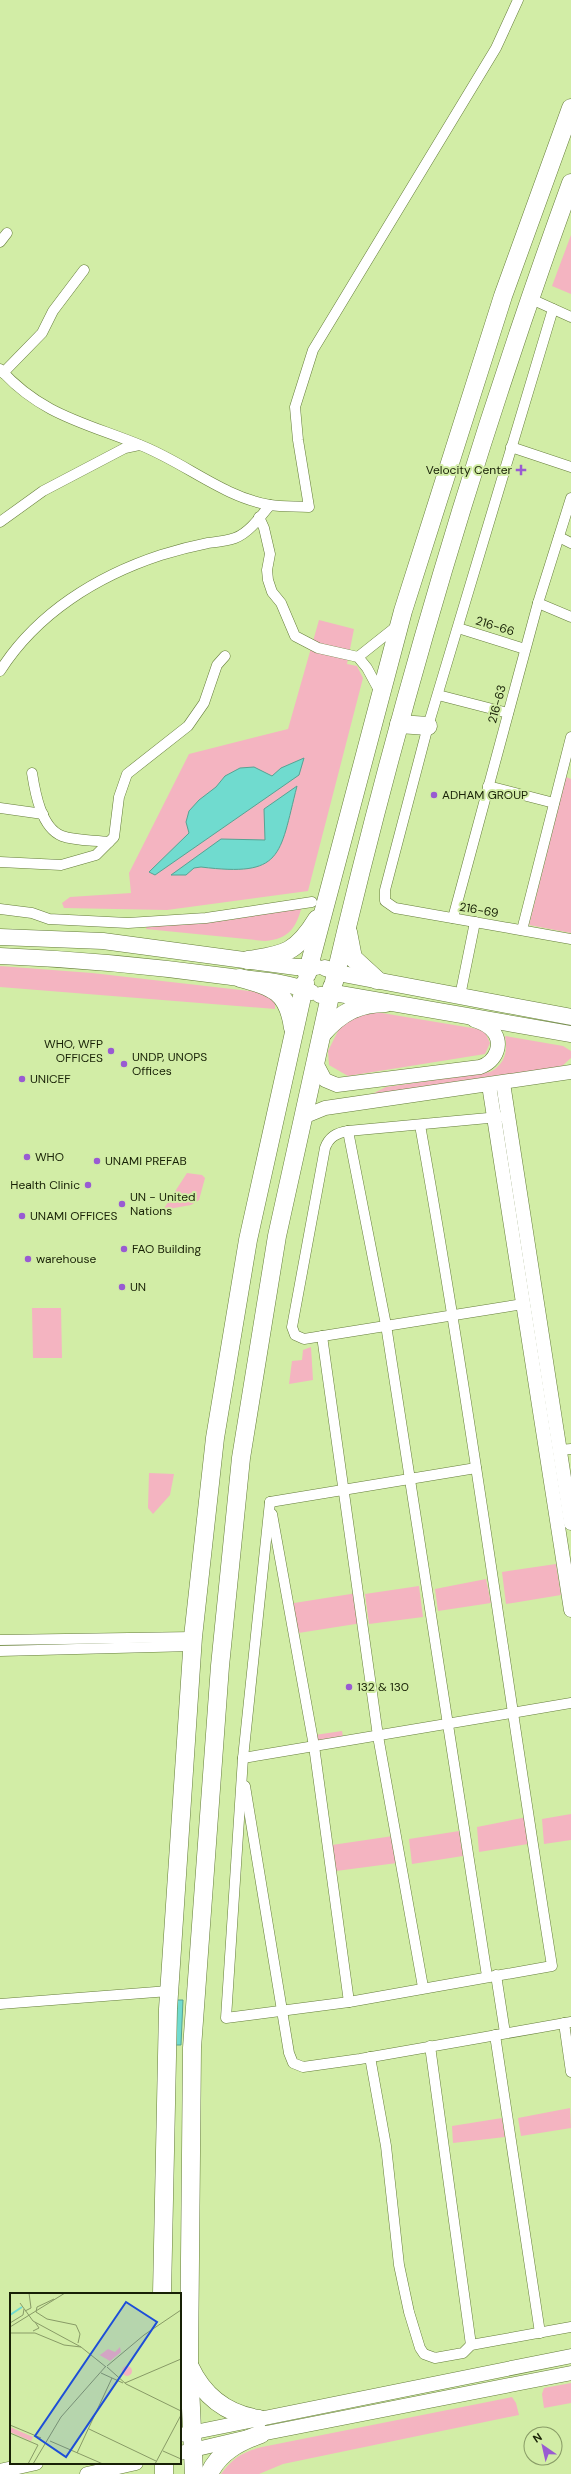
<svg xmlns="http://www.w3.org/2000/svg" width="571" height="2474" font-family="'DM Sans',sans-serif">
	<rect width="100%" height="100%" fill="#d2eda6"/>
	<g fill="#f4b4c1">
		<polygon points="571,235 571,294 552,286"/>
		<polygon points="319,620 354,629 347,664 357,666 363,678 308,891 167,910 64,908 62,903 70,897 131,893 129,873 189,754 288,729"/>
		<polygon points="566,777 571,779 571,933 529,925"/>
		<path d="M302,906C296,928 289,939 265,941L146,929L148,923L231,920L278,908Z"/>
		<polygon points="0,966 92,973 259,992 275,1001 275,1009 0,987"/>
		<polygon points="370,1011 484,1030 490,1043 485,1054 348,1076 329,1065 328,1051 344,1019"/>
		<path d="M505,1036L563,1046L571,1051V1058L561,1067L368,1096L386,1087L490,1072C505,1064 508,1052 505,1036Z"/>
		<polygon points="187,1173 202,1175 205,1178 199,1200 191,1205 163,1210"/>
		<polygon points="32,1308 61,1308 62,1358 33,1358"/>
		<polygon points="311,1347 313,1380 289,1384 292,1361 302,1360 303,1350"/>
		<polygon points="149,1473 174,1474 170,1495 153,1514 148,1508"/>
		<polygon points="556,1564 561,1595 506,1604 502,1572"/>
		<polygon points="486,1579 491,1603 438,1611 435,1589"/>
		<polygon points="419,1586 423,1617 369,1624 365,1594"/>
		<polygon points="357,1593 362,1623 292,1634 288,1604"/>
		<polygon points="342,1731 343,1737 313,1743 315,1735"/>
		<polygon points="571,1814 571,1840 544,1844 542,1819"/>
		<polygon points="527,1817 528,1844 479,1852 477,1827"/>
		<polygon points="459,1831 463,1856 412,1864 409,1839"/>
		<polygon points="393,1836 397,1863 336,1871 332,1845"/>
		<polygon points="570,2108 571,2128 521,2136 518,2118"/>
		<polygon points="502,2118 505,2137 453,2143 452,2126"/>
		<polygon points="571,2383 571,2403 544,2408 542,2394 544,2388"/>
		<path d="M512,2397L516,2403L519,2415L283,2464L259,2474H221C233,2458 242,2452 262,2447Z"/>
	</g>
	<g fill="#70dbcf" stroke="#56a393">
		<polygon points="304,758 299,775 155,875 149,872 189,833 186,822 189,811 199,800 216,787 225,776 240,768 254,767 272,776 281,768"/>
		<path d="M297,786C279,857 283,877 201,867L194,868L186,875H171L221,839L265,840L264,809Z"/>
		<polygon points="175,2000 183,2000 181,2045 174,2045"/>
	</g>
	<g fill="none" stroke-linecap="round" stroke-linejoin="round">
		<g stroke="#657d3a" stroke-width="11">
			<g id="street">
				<polyline points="0,242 7,233"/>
				<polyline points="529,298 571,317"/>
				<polyline points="553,309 428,726 385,890 385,901 395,908 571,939"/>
				<path d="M0,369C41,415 86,423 140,445C184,462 223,497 270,505C283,507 296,506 309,507L298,440L295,407L313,350L496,48L518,0"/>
				<polyline points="3,373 42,333 53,311 84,270"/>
				<polyline points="511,447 571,467"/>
				<polyline points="259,517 264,528 270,554 267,570 268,580 272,592 281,603 295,636 318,648 358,657 367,668 380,692"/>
				<polyline points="0,522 43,491 125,448 139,445"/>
				<polyline points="559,537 571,543"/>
				<polyline points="538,603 571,617"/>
				<polyline points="458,628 525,649"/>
				<polyline points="358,657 397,626"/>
				<path d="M0,671C37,613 97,576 161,555C177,550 193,546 208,543C217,542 227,541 235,538C249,533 261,516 270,505"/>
				<polyline points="438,695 508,713"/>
				<path d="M32,773C35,792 41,828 62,836C76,841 94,840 109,842"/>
				<polyline points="488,786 554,803"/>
				<polyline points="0,808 43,814"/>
				<polyline points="0,862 61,865 96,855 114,837 119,797 127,774 188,726 204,703 217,665 225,656"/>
				<polyline points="0,909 32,913 49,919 128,923 206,918 312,902"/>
				<polyline points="453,918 538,603 571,498"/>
				<polyline points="522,930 571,737"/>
				<polyline points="460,996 475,922"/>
				<path d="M499,1117L348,1131C336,1133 329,1137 325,1148L292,1327L295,1335L304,1339L523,1304"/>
				<polyline points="348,1131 386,1325 487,1976"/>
				<polyline points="322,1336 378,1736 423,1987"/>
				<polyline points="560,1450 571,1449"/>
				<path d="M270,1502L243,1758L226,2018L349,2002L552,1966C507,1686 470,1404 420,1125"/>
				<polyline points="270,1502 476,1468"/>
				<polyline points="272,1514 314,1746 349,2002"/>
				<polyline points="0,1640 193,1637"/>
				<polyline points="0,1651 192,1646"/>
				<polyline points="243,1758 571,1703"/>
				<polyline points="245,1786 289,2053 293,2063 303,2067 360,2059 571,2022"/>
				<polyline points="496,1975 505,2033"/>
				<polyline points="0,2004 169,1991"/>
				<polyline points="564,2023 571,2072"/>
				<polyline points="495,2035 540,2333"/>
				<polyline points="430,2046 471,2345"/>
				<polyline points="370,2057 386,2146 399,2265 409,2312 420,2348 424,2354 435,2358 463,2353 471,2345 571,2327"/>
			</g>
		</g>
		<g stroke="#657d3a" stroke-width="15">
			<g id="secondary">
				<path d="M315,1061L325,1080L337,1085L480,1067C496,1062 505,1042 491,1029C486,1024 480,1022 474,1020"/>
				<polyline points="503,1083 571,1523"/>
				<polyline points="489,1085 571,1610"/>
				<polyline points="303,1117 325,1108 571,1072"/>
				<polyline points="180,2435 571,2356"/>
				<polyline points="180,2453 261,2434 571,2373"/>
				<polyline points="0,2471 36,2463"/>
				<polyline points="87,2474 136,2463"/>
			</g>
		</g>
		<g stroke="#657d3a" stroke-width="17">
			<g id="primary">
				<polyline points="0,937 103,941 296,967 316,967"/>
				<path d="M0,956C75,959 150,966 224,976C253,980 285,980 311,992"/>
				<polyline points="325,968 343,974 571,1017"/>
				<polyline points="320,995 340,994 571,1034"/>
			</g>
		</g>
		<g stroke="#657d3a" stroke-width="19">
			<g id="highway">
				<polyline points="399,724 428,726"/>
				<polyline points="348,932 353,958 377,980"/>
				<path d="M248,960C285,955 297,952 317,919"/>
				<polyline points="307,974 403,611 503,296 571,108"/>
				<path d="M240,978C273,987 288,991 293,1028"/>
				<path d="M334,982C397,712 476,444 571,183"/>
				<path d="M322,1034C340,1013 358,1003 386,1003"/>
				<polyline points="162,2294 168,2009 193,1637 215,1438 248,1240 305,983"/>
				<path d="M190,2367C204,2397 227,2414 259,2419"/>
				<polyline points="164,2463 164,2474"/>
				<polyline points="194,2474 189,2364 192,2048 220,1666 241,1458 277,1236 332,987"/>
				<path d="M209,2474C219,2452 239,2442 261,2434"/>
			</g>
		</g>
		<use href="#street" stroke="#fff" stroke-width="10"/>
		<use href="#secondary" stroke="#fff" stroke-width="14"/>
		<use href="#primary" stroke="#fff" stroke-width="16"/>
		<use href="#highway" stroke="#fff" stroke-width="18"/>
	</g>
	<g fill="#995bd2" stroke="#d2eda6" stroke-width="1.5">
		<path d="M519 464h4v4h4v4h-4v4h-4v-4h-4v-4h4z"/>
		<circle cx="434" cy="795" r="4"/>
		<circle cx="111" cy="1051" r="4"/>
		<circle cx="124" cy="1064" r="4"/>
		<circle cx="22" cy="1079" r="4"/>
		<circle cx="27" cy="1157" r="4"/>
		<circle cx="97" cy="1161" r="4"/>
		<circle cx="88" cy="1185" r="4"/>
		<circle cx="122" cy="1204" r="4"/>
		<circle cx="22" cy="1216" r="4"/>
		<circle cx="124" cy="1249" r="4"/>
		<circle cx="28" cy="1259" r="4"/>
		<circle cx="122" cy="1287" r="4"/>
		<circle cx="349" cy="1687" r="4"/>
	</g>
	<g text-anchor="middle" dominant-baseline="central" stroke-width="4" stroke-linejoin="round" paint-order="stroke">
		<g font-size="12" fill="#182106" stroke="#d2eda6" text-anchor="start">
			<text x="512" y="470" text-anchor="end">Velocity Center</text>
			<text x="442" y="795">ADHAM GROUP</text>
			<text x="103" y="1044" text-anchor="end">WHO, WFP<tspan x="103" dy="14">OFFICES</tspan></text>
			<text x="132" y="1057">UNDP, UNOPS<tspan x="132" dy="14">Offices</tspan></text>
			<text x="30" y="1079">UNICEF</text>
			<text x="35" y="1157">WHO</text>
			<text x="105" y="1161">UNAMI PREFAB</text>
			<text x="80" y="1185" text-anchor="end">Health Clinic</text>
			<text x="130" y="1197">UN - United<tspan x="130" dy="14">Nations</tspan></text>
			<text x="30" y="1216">UNAMI OFFICES</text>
			<text x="132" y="1249">FAO Building</text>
			<text x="36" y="1259">warehouse</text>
			<text x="130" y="1287">UN</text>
			<text x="357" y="1687">132 &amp; 130</text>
		</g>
		<g font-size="12" fill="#182106" stroke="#d2eda6">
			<text transform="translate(495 626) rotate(17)">216-66</text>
			<text transform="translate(497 704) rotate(-75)">216-63</text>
			<text transform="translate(479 910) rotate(10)">216-69</text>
		</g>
	</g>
	<g transform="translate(10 2293)">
		<rect width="171" height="171" fill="#d2eda6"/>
		<path d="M110,54L111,59L100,68L86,60L90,62L98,56L105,59ZM112 78a5 5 0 1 1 10 0a5 5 0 1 1-10 0ZM0,134L23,144L21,148L0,139Z" fill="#f4b4c1"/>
		<path fill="none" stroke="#70dbcf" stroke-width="2" d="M0,22L12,14"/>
		<path fill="none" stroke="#889b66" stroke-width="1" d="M44,6L27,14L26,19L37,26L66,32L70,41L68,50M10,10L23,28L71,54L96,74M15,18L21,15L19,0M0,30L13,22L14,16M0,34L55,0M23,38L29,35L25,29M0,40H25L54,52L71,54M97,73L134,42L171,17M97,74L116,91L171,118M91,80L113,90M115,90L171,66M0,132L31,145M79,136L146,168M0,140L28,152L18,171M40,148L93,171M153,158L171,166M67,160L102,85M23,171L51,124L96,73M145,171L171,122"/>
		<path fill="#1d4ed8" fill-opacity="0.15" stroke="#1d4ed8" stroke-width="2" d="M116,9L147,29L56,164L25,143Z"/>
		<rect width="171" height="171" fill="none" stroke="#182106" stroke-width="2"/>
	</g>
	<g transform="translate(543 2446) rotate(326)"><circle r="19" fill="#d2eda6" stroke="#889b66"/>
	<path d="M0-3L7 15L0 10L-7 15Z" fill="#995bd2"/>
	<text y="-6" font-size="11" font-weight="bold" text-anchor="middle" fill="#182106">N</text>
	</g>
</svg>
